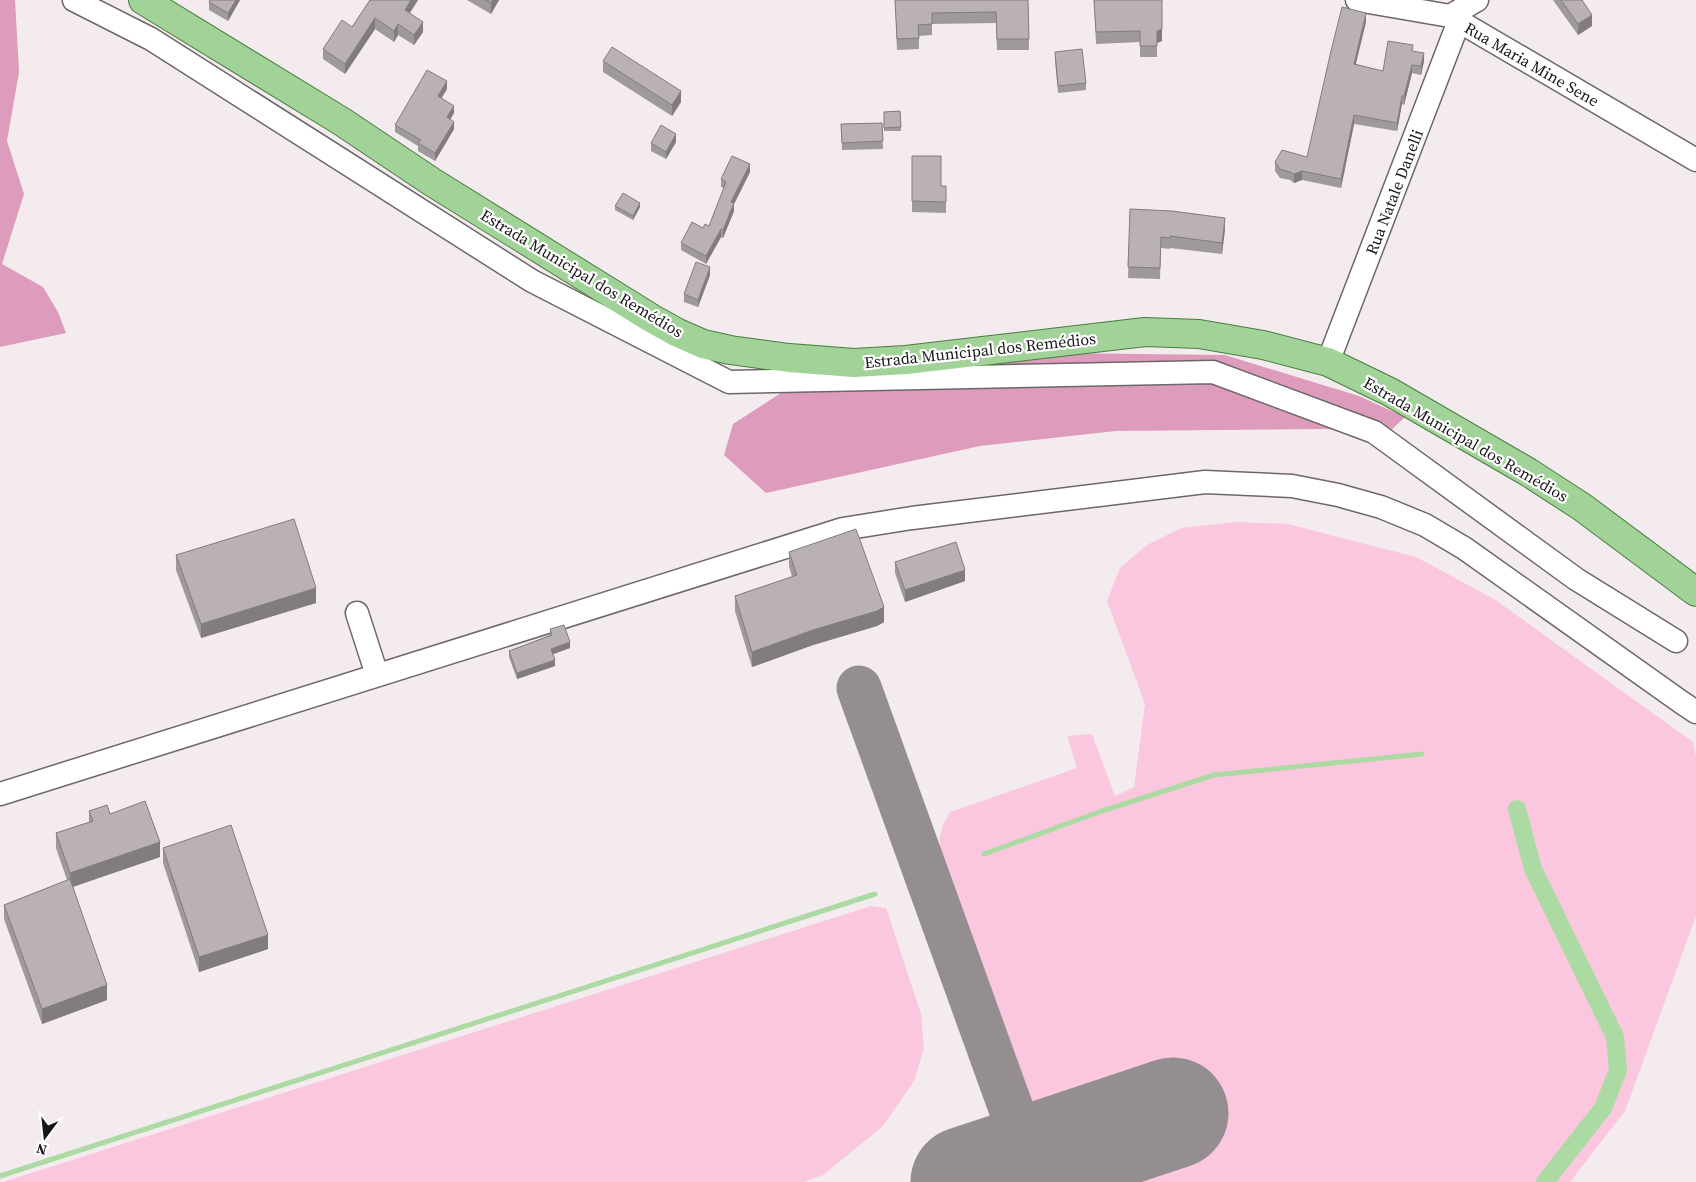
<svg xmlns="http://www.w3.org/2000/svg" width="1696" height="1182" font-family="'Source Serif 4',serif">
	<rect width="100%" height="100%" fill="#f3ebee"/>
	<g fill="#fbc7df">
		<path d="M1236,522L1288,524L1416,557L1494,599L1693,742L1696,757V916L1625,1111L1570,1182H1137L1189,1165L1157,1065L1029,1107L941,856C938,837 940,829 950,812L1077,768L1067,736L1092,734L1115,796L1134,787L1145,704L1107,601L1120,568L1147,545L1181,528Z"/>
		<polygon points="871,906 886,908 921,1014 924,1048 914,1081 883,1126 823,1175 803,1182 3,1182"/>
	</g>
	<g fill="#de9cbc">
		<polygon points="0,0 15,0 19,72 7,141 24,194 2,264 43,287 58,312 66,333 0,347"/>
		<polygon points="1057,353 1225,355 1359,396 1405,417 1388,433 1325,429 1116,431 980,446 766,493 724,455 733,424 781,393 890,374"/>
	</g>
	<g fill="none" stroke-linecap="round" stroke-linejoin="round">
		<g stroke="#acdaa3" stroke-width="5">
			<polyline points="984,854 1102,811 1214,775 1422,754"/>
			<polyline points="0,1176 875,894"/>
		</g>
		<polyline stroke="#acdaa3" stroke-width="18" points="1517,809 1533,869 1615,1037 1618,1070 1603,1108 1545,1182"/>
		<polyline stroke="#948e90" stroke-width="45" points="859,688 1030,1161"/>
		<polyline stroke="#948e90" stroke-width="111" points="966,1182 1173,1113"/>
		<g stroke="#6e676a" stroke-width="25">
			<g id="minor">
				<polyline points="74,0 151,39 532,281 729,382 1213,372 1374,432 1576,579 1676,641"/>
				<polyline points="1357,0 1450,16 1696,160"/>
				<polyline points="1450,16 1477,0"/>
				<polyline points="1328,362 1459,21"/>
				<polyline points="357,613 377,675"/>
				<polyline points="0,794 843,529 912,518 1205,482 1292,486 1338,495 1381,507 1425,525 1464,548 1681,702 1696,712"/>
			</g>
		</g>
		<g stroke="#497d3e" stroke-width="30">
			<polyline id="major" points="143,0 341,121 432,182 651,318 678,333 703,344 730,350 789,358 854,363 906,360 1145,332 1199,334 1263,345 1328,362 1390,392 1528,472 1582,507 1696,592"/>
		</g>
		<use href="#minor" stroke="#fff" stroke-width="22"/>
		<use href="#major" stroke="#a1d298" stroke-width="28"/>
	</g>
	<g fill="#9f989c">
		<polygon points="210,0 240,0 228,21 209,10 209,2"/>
		<polygon points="370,0 418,0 410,13 423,32 414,45 398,35 394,42 375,29 345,74 323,59 323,49 352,27"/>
		<polygon points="467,0 499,0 491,14"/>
		<polygon points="895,0 1028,0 1029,50 997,50 996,23 932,24 932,35 919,36 919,49 897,50"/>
		<polygon points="1094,0 1162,0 1162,41 1157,43 1157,57 1140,57 1140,42 1096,44"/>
		<polygon points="1553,0 1582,0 1592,26 1578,35"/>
		<polygon points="1366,22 1355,64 1383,71 1413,51 1424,61 1421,75 1412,73 1404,105 1402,104 1397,131 1354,124 1341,188 1302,180 1294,183 1290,180 1280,178 1275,171 1275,162 1307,157"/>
		<polygon points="1055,52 1086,83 1086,90 1058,93 1055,60"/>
		<polygon points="603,61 681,102 672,116 603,72"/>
		<polygon points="447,89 441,98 454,113 450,119 454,129 435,161 418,151 418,146 395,132 395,125"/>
		<polygon points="900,111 901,131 884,131 884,112"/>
		<polygon points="882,123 883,149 842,150 841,124"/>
		<polygon points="676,142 666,159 651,151 651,143"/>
		<polygon points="912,156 941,186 946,186 946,213 912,212"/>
		<polygon points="750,172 734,204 734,211 723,238 721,237 706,264 681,250 681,243 703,228 709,226 724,188 721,187 721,179"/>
		<polygon points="615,206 640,207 633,220 615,210"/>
		<polygon points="1130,209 1225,229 1222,254 1170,248 1170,249 1161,248 1160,279 1128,278"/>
		<polygon points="710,275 698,307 684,302 684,294"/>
		<polygon points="789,552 884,622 877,626 813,645 752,667 735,611 735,596 792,577 789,566"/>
		<polygon points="176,555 316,603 201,638 176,570"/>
		<polygon points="895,562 965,581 905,602 895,573"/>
		<polygon points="550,629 570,648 553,654 555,666 517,679 509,657 509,651 550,635"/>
		<polygon points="89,811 110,814 160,857 73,886 107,1000 42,1024 4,919 4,905 67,880 56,848 56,833 89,822"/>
		<polygon points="163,848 268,949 199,972 163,863"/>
	</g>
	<g fill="#827c7f">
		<polygon points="236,0 240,0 228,21 228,13"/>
		<polygon points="411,0 418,0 405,20 405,10"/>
		<polygon points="493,0 499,0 491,14 491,3"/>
		<polygon points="1366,13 1366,22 1354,72 1354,64"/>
		<polygon points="1592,15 1592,26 1578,35 1578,24"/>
		<polygon points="375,18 375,29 345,74 345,64"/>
		<polygon points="423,22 423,32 414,45 414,35"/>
		<polygon points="398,24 398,35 394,42 394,31"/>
		<polygon points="1162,29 1162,41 1157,43 1157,31"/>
		<polygon points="1424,53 1424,61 1421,75 1421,66"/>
		<polygon points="1412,65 1412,73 1404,105 1404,96"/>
		<polygon points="447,81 447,89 438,104 438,96"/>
		<polygon points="681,91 681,102 672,116 672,105"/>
		<polygon points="1402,96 1402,104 1397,131 1397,123"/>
		<polygon points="454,106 454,113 447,125 447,117"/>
		<polygon points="1354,115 1354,124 1341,188 1341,179"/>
		<polygon points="454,122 454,129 435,161 435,153"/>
		<polygon points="676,134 676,142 666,159 666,152"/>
		<polygon points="750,164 750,172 734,204 734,211 723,238 723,230 731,202"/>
		<polygon points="1302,171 1302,180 1294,183 1294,174"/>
		<polygon points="640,203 640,207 633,220 633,216"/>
		<polygon points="1225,218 1225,229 1222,254 1222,243"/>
		<polygon points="721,229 721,237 706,264 706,256"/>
		<polygon points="710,267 710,275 698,307 698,300"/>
		<polygon points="965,570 965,581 905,602 905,590"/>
		<polygon points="316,588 316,603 201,638 201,624"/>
		<polygon points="884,607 884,622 877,626 813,645 752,667 752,652 813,630"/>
		<polygon points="570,642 570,648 551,655 551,649"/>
		<polygon points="555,660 555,666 517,679 517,673"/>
		<polygon points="160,842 160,857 70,888 70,873"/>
		<polygon points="268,935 268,949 199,972 199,957"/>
		<polygon points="107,985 107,1000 42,1024 42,1009"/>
	</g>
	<g fill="#b9b1b5" stroke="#827c7f">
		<polygon points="210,0 236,0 228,13 209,2"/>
		<polygon points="370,0 411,0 405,10 423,22 414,35 398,24 394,31 375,18 345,64 323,49 342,20 352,27"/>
		<polygon points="485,0 493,0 491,3"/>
		<polygon points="895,0 1028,0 1029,39 997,39 996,12 932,13 932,24 918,25 919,38 897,39"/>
		<polygon points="1094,0 1162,0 1162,29 1157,31 1157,46 1140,46 1140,31 1096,32"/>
		<polygon points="1561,0 1582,0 1592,15 1578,24"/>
		<polygon points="1342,7 1366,13 1354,64 1383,71 1388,41 1413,45 1412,51 1424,53 1421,66 1412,65 1404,96 1402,96 1397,123 1354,115 1341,179 1302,171 1294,174 1290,172 1280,169 1275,162 1282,150 1307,157 1331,51"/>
		<polygon points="612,47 681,91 672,105 603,61"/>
		<polygon points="1082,49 1086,83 1058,86 1055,52"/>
		<polygon points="427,70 447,81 438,96 454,106 447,117 454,122 435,153 418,143 421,140 395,125"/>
		<polygon points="900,111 901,127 884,128 884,112"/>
		<polygon points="882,123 883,141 842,143 841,124"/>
		<polygon points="661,125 676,134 666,152 651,143"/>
		<polygon points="732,156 750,164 731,202 734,203 723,230 721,229 706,256 681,243 692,222 703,228 705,224 709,226 726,182 721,179"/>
		<polygon points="912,156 941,156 941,186 946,186 946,202 912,201"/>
		<polygon points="623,193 640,203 633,216 615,206"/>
		<polygon points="1130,209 1172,211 1225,218 1222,243 1170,236 1170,238 1161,237 1160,268 1128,267"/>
		<polygon points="696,262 710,267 698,300 684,294"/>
		<polygon points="294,519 316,588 201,624 176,555"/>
		<polygon points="856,529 884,607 877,611 813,630 752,652 735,596 797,575 789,552"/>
		<polygon points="956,542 965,570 905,590 895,562"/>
		<polygon points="564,625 570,642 551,649 555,660 517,673 509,651 552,635 550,629"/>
		<polygon points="145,801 160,842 70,873 56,833 93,821 89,811 107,805 110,814"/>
		<polygon points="231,825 268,935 199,957 163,848"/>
		<polygon points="70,879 107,985 42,1009 4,905"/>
	</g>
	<g text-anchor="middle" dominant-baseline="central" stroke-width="4.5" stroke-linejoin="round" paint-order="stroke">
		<g font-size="16" fill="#191617" stroke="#fff">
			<text transform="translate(1532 64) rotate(30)">Rua Maria Mine Sene</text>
			<text transform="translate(1394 192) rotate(-69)">Rua Natale Danelli</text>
			<text transform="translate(582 273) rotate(31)">Estrada Municipal dos Remédios</text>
			<text transform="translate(980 350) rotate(-6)">Estrada Municipal dos Remédios</text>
			<text transform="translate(1466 439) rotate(30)">Estrada Municipal dos Remédios</text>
		</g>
	</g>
	<g transform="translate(45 1137) rotate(195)" stroke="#ffffff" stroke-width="4" paint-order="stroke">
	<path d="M0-4L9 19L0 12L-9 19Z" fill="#191617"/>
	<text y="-8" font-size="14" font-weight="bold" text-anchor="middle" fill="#191617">N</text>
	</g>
</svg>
